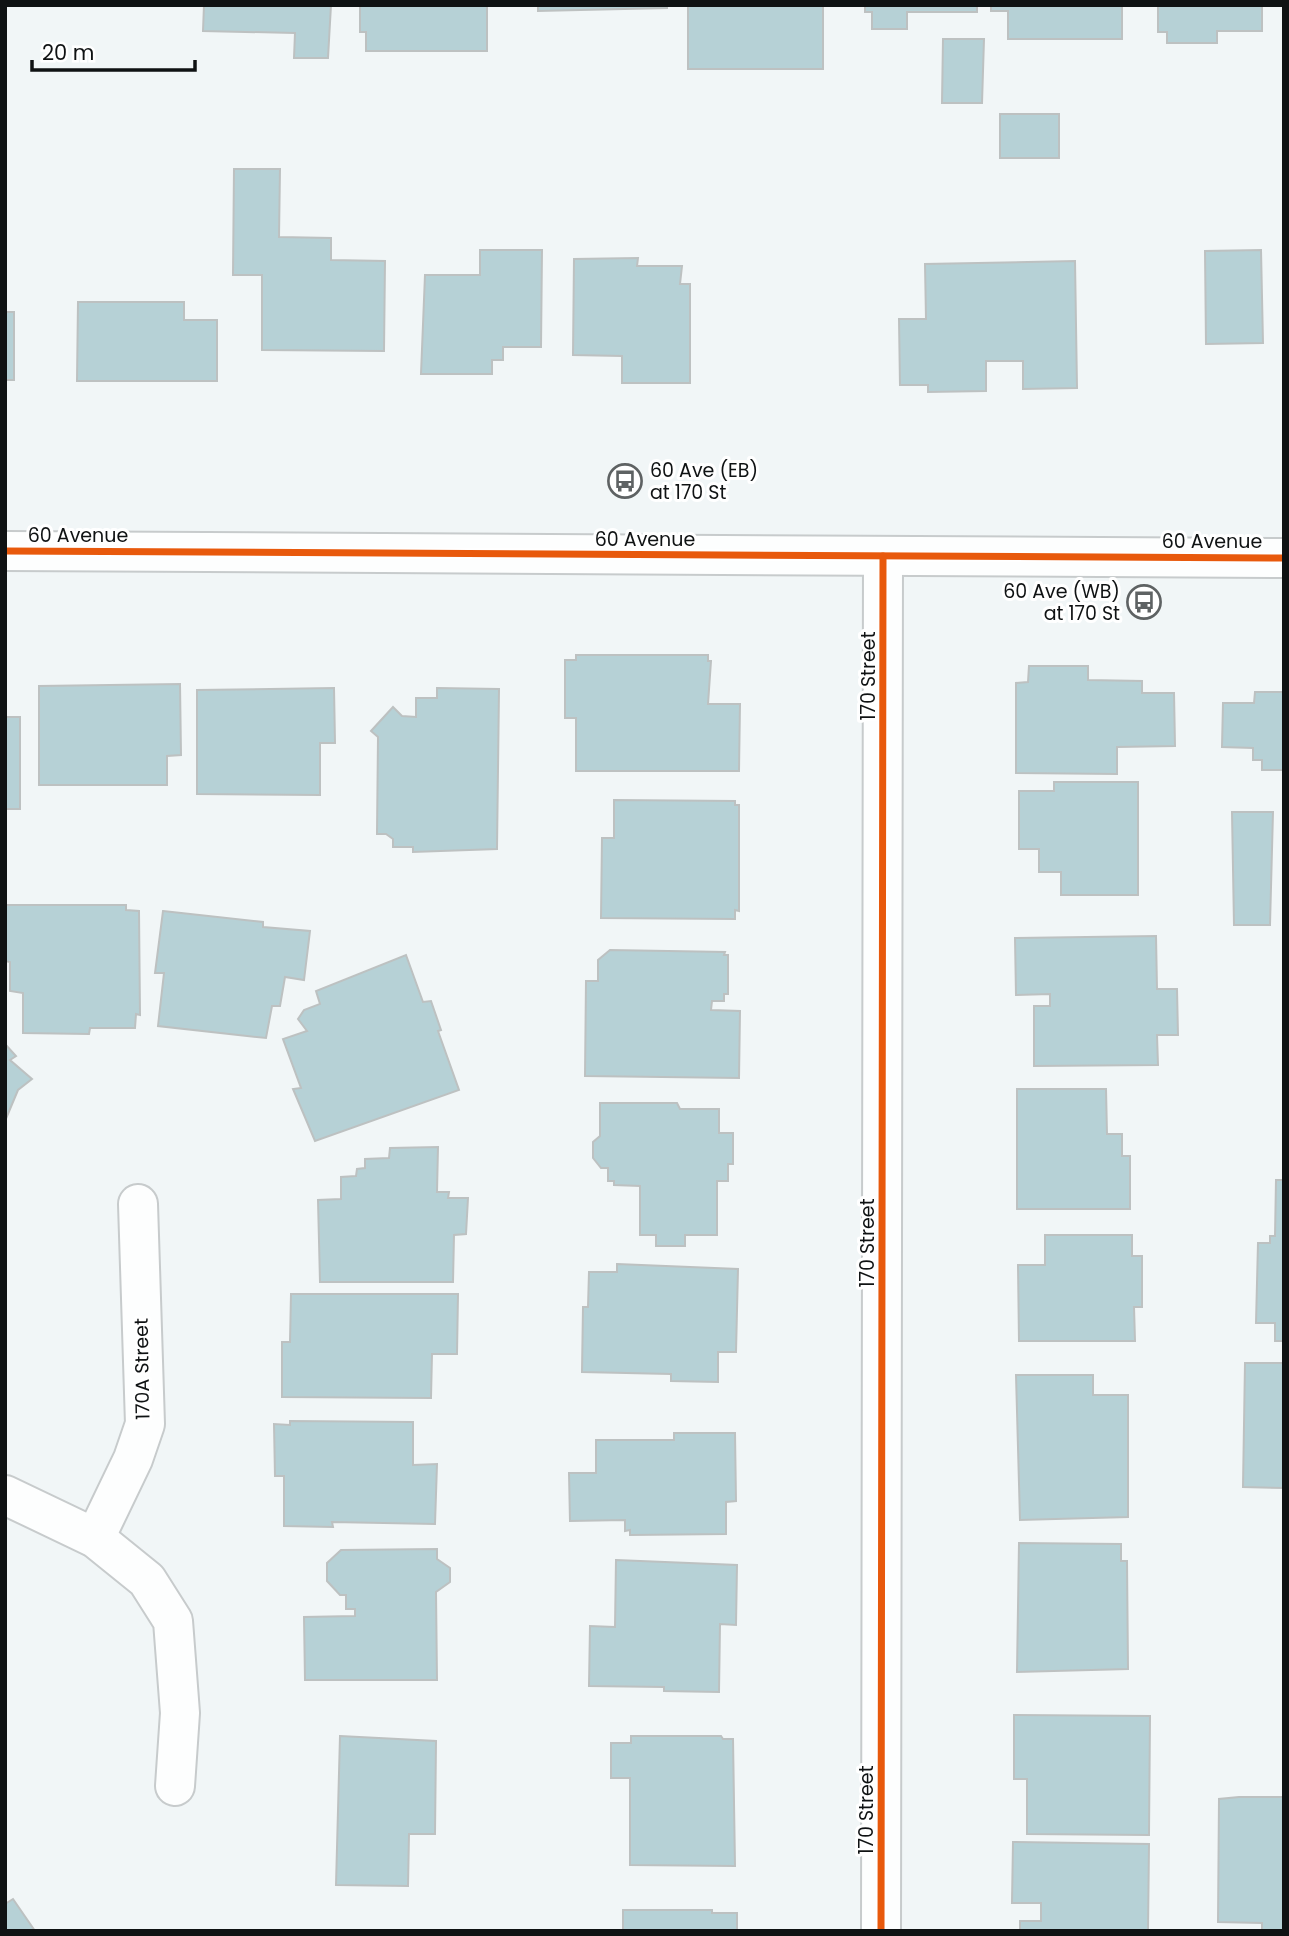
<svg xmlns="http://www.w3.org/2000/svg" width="1289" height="1936" font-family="Poppins,sans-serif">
	<rect width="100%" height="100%" fill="#f1f6f7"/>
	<g fill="#b6d1d6" stroke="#bdc1c1" stroke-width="2">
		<polygon points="204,5 331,5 328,58 294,58 295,33 203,31"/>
		<polygon points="360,5 487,5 487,51 366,51 366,32 360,32"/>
		<polygon points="538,5 667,5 667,8 538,11"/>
		<rect x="688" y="5" width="135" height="64"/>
		<polygon points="865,5 977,5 977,12 907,12 907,29 872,29 872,12 865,12"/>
		<polygon points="991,5 1122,5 1122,39 1008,39 1008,11 991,11"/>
		<polygon points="1158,5 1262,5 1262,31 1217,31 1217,43 1167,43 1167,32 1158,32"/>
		<polygon points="943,39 984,39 982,103 942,103"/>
		<rect x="1000" y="114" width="59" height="44"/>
		<polygon points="234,169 280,169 279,237 331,238 331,260 385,261 384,351 262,350 262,275 233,275"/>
		<polygon points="480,250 542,250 541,347 503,347 503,360 492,360 492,374 421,374 425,275 480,275"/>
		<polygon points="1261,250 1263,343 1206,344 1205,251"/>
		<polygon points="638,258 637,266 682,266 680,284 690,284 690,383 622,383 622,356 573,355 574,259"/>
		<polygon points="1075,261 1077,388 1023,389 1023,361 986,361 986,391 928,392 928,385 900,385 899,319 926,319 925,264"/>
		<polygon points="78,302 184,302 184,320 217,320 217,381 77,381"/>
		<rect x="5" y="312" width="9" height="68"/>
		<polygon points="576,655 708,655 708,661 711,661 708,704 740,704 739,771 576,771 576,718 565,718 565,660 576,660"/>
		<polygon points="1029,666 1088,666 1088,680 1142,681 1142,693 1174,693 1175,746 1117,747 1117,774 1016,773 1016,683 1028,682"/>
		<polygon points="180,684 181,755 167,756 167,785 39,785 39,686"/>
		<polygon points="334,688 335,743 320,743 320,795 197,794 197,690"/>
		<polygon points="437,688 499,689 497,849 413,852 413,847 393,847 393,839 386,834 377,834 378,737 371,731 393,707 402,716 416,717 416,698 437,698"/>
		<polygon points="1255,692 1284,692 1284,770 1262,770 1262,760 1253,760 1253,748 1222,747 1223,703 1254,703"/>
		<rect x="5" y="717" width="15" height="92"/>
		<polygon points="1054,782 1138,782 1138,895 1061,895 1061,872 1039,872 1039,849 1019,849 1019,791 1054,791"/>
		<polygon points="614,800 735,801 735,805 739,805 739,911 735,910 735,919 601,918 602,838 614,838"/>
		<polygon points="1232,812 1273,812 1270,925 1234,925"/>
		<polygon points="5,905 126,905 126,910 139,911 140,1015 136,1014 135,1028 90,1028 89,1034 23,1033 23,993 10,991 10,962 5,961"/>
		<polygon points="163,911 263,922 263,927 310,931 304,980 285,977 280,1006 272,1006 266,1038 158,1026 164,973 155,973"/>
		<polygon points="1156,936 1157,989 1177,989 1178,1035 1157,1035 1158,1065 1034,1066 1034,1006 1050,1006 1050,994 1016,995 1015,938"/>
		<polygon points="610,950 725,952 724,955 728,955 728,994 724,994 724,1001 712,1001 711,1010 740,1011 739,1078 585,1076 586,981 598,981 598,960"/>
		<polygon points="406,955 423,1002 431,1001 441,1030 438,1031 459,1090 315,1141 293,1089 301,1088 283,1039 307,1031 298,1019 304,1010 320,1004 316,991"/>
		<polygon points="5,1044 16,1056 10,1060 32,1079 18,1090 5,1121"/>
		<polygon points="1017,1089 1106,1089 1107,1134 1122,1134 1122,1156 1130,1156 1130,1209 1017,1209"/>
		<polygon points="600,1103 677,1103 680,1109 719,1109 719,1133 733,1133 733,1164 728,1164 728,1181 717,1181 717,1235 685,1235 685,1246 656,1246 656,1235 640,1235 640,1186 614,1185 614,1181 608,1181 608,1168 601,1168 593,1158 593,1142 600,1136"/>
		<polygon points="438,1147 437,1192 449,1192 448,1198 468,1198 466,1234 454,1235 453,1282 320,1282 318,1200 341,1199 341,1177 356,1176 357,1169 365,1168 365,1159 389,1158 390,1148"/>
		<polygon points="1283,1157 1284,1341 1275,1341 1275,1323 1256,1323 1258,1243 1270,1243 1270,1236 1275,1236 1276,1180 1283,1180"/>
		<polygon points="1045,1235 1132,1235 1132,1256 1142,1256 1142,1307 1134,1307 1135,1341 1019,1341 1018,1265 1045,1265"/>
		<polygon points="617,1264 738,1269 736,1352 718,1352 718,1382 671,1381 671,1374 582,1372 583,1307 588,1307 589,1272 617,1272"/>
		<polygon points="291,1294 458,1294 457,1354 432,1354 431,1398 282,1397 282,1342 290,1342"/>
		<polygon points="1245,1363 1284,1363 1284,1488 1243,1487"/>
		<polygon points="1016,1375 1093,1375 1093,1395 1128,1395 1128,1517 1020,1520"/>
		<polygon points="290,1421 413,1422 413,1465 437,1464 435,1524 332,1522 333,1527 284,1526 284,1476 275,1476 274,1424 290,1425"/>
		<polygon points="674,1433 735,1433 736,1501 726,1502 726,1534 630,1535 630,1530 625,1531 625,1520 570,1521 569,1473 596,1473 596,1440 674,1440"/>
		<polygon points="1019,1543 1121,1544 1121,1561 1127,1561 1128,1669 1017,1672"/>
		<polygon points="437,1549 437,1559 450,1568 450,1582 436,1592 437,1680 305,1680 304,1617 355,1616 355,1609 346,1609 346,1595 340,1595 327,1581 327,1563 341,1550"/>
		<polygon points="616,1560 737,1565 736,1625 720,1624 719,1692 664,1691 664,1687 589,1686 590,1626 615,1627"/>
		<polygon points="1014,1715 1150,1716 1149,1835 1027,1834 1027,1779 1014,1779"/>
		<polygon points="340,1736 436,1741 435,1834 409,1834 408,1886 336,1885"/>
		<polygon points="631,1736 721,1736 723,1739 733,1739 735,1866 630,1865 630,1778 611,1778 611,1743 631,1743"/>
		<polygon points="1239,1797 1284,1797 1284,1931 1262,1931 1262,1923 1218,1922 1219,1799"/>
		<polygon points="1013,1842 1149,1844 1148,1931 1020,1931 1020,1921 1041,1921 1041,1903 1012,1903"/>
		<polygon points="13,1899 35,1931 5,1931 5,1904"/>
		<polygon points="623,1910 712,1910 712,1913 737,1913 737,1931 623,1931"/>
	</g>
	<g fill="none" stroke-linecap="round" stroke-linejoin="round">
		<g stroke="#c7cbcc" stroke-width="42">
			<g id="street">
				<polyline points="5,1495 95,1538 147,1580 173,1621 180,1713 175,1786"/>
				<polyline points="95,1538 133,1459 145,1424 138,1204"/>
				<polyline points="881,1931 883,556"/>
			</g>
		</g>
		<g stroke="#c7cbcc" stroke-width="42">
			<polyline id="secondary" points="5,551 1284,558"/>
		</g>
		<use href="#street" stroke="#fdfefe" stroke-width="38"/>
		<use href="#secondary" stroke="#fdfefe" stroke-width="38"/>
		<g stroke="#fff" stroke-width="11">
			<g id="cycleway">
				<polyline points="5,551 1284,558"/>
				<polyline points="881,1931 883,556"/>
			</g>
		</g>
		<use href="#cycleway" stroke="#e8590c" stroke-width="7"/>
	</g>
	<defs>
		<g id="bus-ring" transform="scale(1.75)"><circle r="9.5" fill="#fff" stroke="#5e6263" stroke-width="1.5"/><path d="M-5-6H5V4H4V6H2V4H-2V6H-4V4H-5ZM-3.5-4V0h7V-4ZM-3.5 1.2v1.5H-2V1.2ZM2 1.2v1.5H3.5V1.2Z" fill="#5e6263"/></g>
	</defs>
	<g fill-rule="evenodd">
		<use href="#bus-ring" x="625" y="481"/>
		<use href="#bus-ring" x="1144" y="602"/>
	</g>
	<g text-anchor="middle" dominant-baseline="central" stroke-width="6" stroke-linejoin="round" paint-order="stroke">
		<g font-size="19" fill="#0f1213" stroke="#fff" text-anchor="start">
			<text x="650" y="470">60 Ave (EB)<tspan x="650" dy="22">at 170 St</tspan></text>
			<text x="1120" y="591" text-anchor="end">60 Ave (WB)<tspan x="1120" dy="22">at 170 St</tspan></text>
		</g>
		<g font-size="19" fill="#0f1213" stroke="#fff">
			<text x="78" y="535">60 Avenue</text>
			<text x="645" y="539">60 Avenue</text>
			<text x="1212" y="541">60 Avenue</text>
			<text transform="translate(868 676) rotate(-90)">170 Street</text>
			<text transform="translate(867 1243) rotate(-90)">170 Street</text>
			<text transform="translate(142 1369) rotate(-91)">170A Street</text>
			<text transform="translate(866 1810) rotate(-90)">170 Street</text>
		</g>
	</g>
	<rect width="1289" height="1936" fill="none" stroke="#0f1213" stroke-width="14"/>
	<path d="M32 60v10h163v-10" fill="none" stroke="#0f1213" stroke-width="3.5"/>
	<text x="42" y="60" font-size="21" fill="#0f1213" stroke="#ffffff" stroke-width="5" paint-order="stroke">20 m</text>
</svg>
